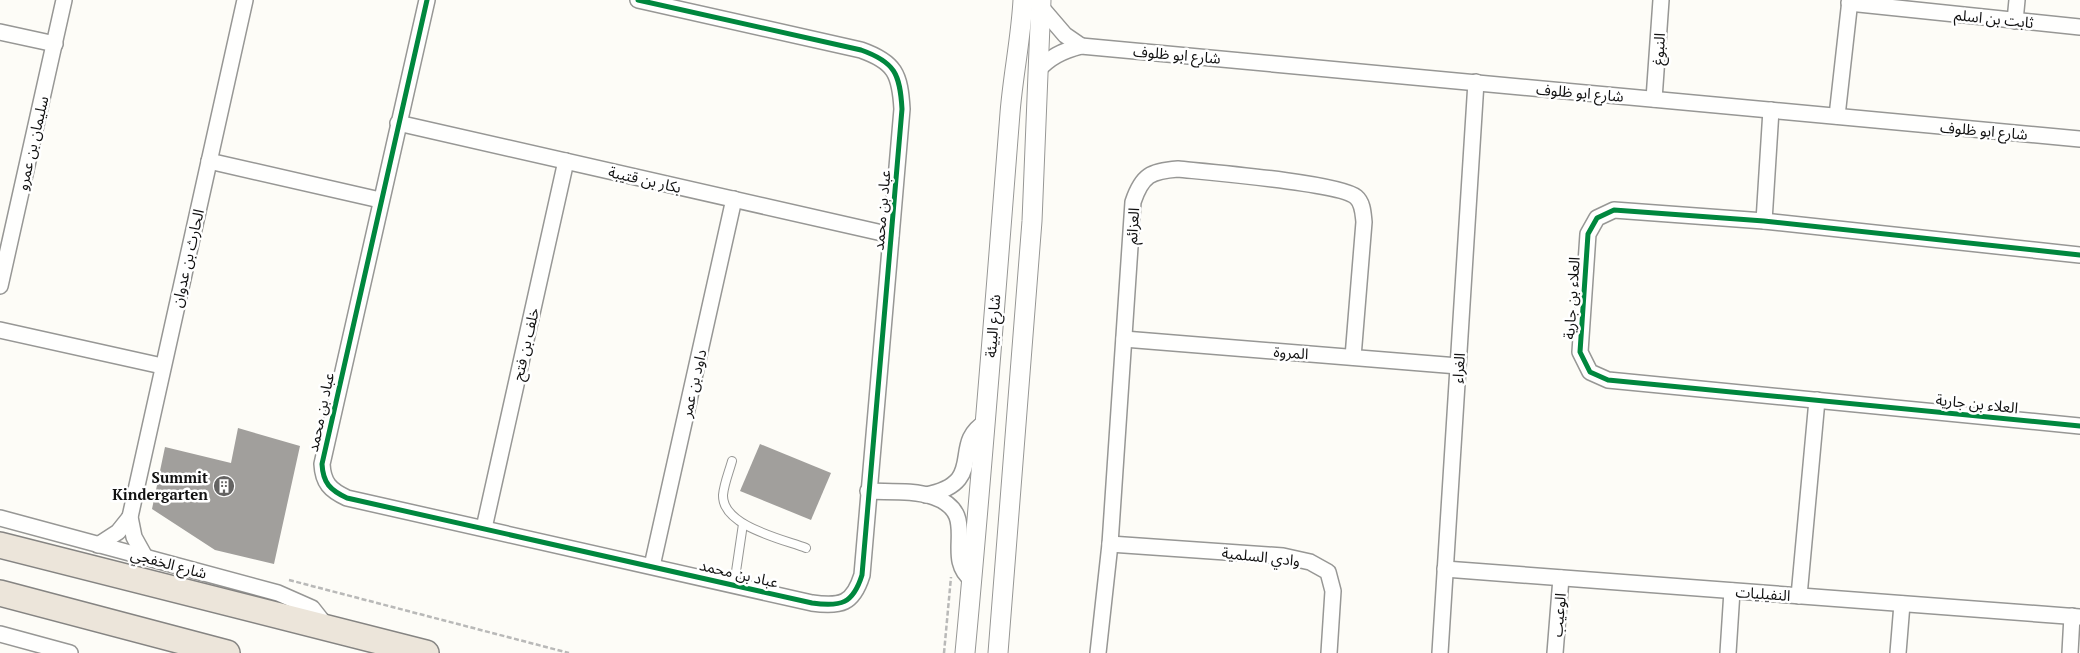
<svg xmlns="http://www.w3.org/2000/svg" width="2080" height="653" font-family="'PT Serif','Noto Sans Arabic',serif">
	<rect width="100%" height="100%" fill="#fdfcf7"/>
	<g fill="#a19f9c">
		<polygon points="238,428 300,446 274,564 215,550 152,509 165,447 231,463"/>
		<polygon points="760,444 831,473 811,520 740,491"/>
	</g>
	<g fill="none" stroke-linecap="round" stroke-linejoin="round">
		<g stroke="#979795" stroke-width="10">
			<g id="service">
				<path d="M732,461C729,472 724,484 723,495C722,526 782,539 806,548"/>
				<polyline points="734,585 743,524"/>
			</g>
		</g>
		<g stroke="#979795" stroke-width="18">
			<g id="minor">
				<path d="M427,0L322,464C323,483 330,490 347,498L812,603C841,607 853,604 862,575L902,109C900,74 895,62 861,50L638,0"/>
				<polyline points="1849,3 2080,27"/>
				<polyline points="1041,7 1065,35 1081,46"/>
				<polyline points="2015,21 2017,0"/>
				<polyline points="0,32 55,44"/>
				<path d="M1037,71C1050,57 1062,51 1081,46L2080,139"/>
				<polyline points="1654,99 1661,0"/>
				<polyline points="1837,116 1850,0"/>
				<polyline points="398,123 891,235"/>
				<polyline points="209,161 380,200"/>
				<polyline points="1764,221 1771,110"/>
				<polyline points="2080,255 1764,221 1614,210 1597,218 1588,234 1580,352 1590,372 1608,380 2080,426"/>
				<polyline points="0,286 64,0"/>
				<polyline points="0,330 162,366"/>
				<polyline points="1124,339 1458,366"/>
				<path d="M868,491C889,492 914,490 934,497C982,514 941,557 972,580"/>
				<path d="M926,495C989,482 948,444 986,422"/>
				<polyline points="0,518 278,593 312,608 327,627"/>
				<polyline points="484,528 566,161"/>
				<polyline points="1110,544 1283,556 1310,562 1328,572 1333,591 1329,653"/>
				<polyline points="98,545 118,532 130,517"/>
				<polyline points="144,555 134,537 130,517 245,0"/>
				<polyline points="652,566 734,199"/>
				<polyline points="1445,569 2080,617"/>
				<polyline points="1799,596 1817,400"/>
				<polyline points="0,634 70,653"/>
				<path d="M1098,653L1110,544L1133,202C1142,175 1151,171 1178,169C1207,172 1340,183 1356,197C1363,203 1363,213 1364,222L1353,357"/>
				<polyline points="1440,653 1476,82"/>
				<polyline points="1555,653 1561,578"/>
				<polyline points="1728,653 1732,591"/>
				<polyline points="1898,653 1902,604"/>
				<polyline points="2070,653 2072,616"/>
			</g>
		</g>
		<g stroke="#979795" stroke-width="21">
			<g id="tertiary">
				<path d="M965,653C982,473 996,293 1010,113C1013,75 1021,38 1023,0"/>
				<polyline points="998,653 1032,221 1041,0"/>
			</g>
		</g>
		<g stroke="#858482" stroke-width="28">
			<g id="trunk">
				<polyline points="0,545 426,653"/>
				<polyline points="0,593 227,653"/>
			</g>
		</g>
		<g stroke="#b9b9b8" stroke-width="2.5" stroke-dasharray="5 2.5" stroke-linecap="butt">
			<polyline points="289,580 569,653"/>
			<polyline points="944,653 951,577"/>
		</g>
		<use href="#service" stroke="#fffffe" stroke-width="8"/>
		<use href="#minor" stroke="#fffffe" stroke-width="15"/>
		<use href="#tertiary" stroke="#fffffe" stroke-width="19"/>
		<use href="#trunk" stroke="#ece5da" stroke-width="25"/>
		<g stroke="#fff" stroke-width="8">
			<g id="cycleway">
				<path d="M427,0L322,464C323,483 330,490 347,498L812,603C841,607 853,604 862,575L902,109C900,74 895,62 861,50L638,0"/>
				<polyline points="2080,255 1764,221 1614,210 1597,218 1588,234 1580,352 1590,372 1608,380 2080,426"/>
			</g>
		</g>
		<use href="#cycleway" stroke="#00873e" stroke-width="5"/>
	</g>
	<defs>
		<g id="building-disc" transform="scale(1.125)"><circle r="9.5" fill="#646362" stroke="#fff"/><path d="M-4-6H4V6H1V3H-1V6H-4ZM-2.5-4.3h1.7v1.8h-1.7ZM.8-4.3h1.7v1.8H.8ZM-2.5-1h1.7V.8h-1.7ZM.8-1h1.7V.8H.8Z" fill="#fff"/></g>
	</defs>
	<g fill-rule="evenodd">
		<use href="#building-disc" x="224" y="486"/>
	</g>
	<g text-anchor="middle" dominant-baseline="central" stroke-width="5" stroke-linejoin="round" paint-order="stroke">
		<g font-size="15" fill="#111" stroke="#fff">
			<text transform="translate(1994 18) rotate(6)">ثابت بن اسلم</text>
			<text transform="translate(1658 49) rotate(-86)">النبوغ</text>
			<text transform="translate(1177 54) rotate(5)">شارع ابو ظلوف</text>
			<text transform="translate(1580 92) rotate(5)">شارع ابو ظلوف</text>
			<text transform="translate(1984 130) rotate(5)">شارع ابو ظلوف</text>
			<text transform="translate(32 143) rotate(-77)">سليمان بن عمرو</text>
			<text transform="translate(645 179) rotate(13)">بكار بن قتيبة</text>
			<text transform="translate(881 210) rotate(-85)">عباد بن محمد</text>
			<text transform="translate(1132 226) rotate(-86)">العزائم</text>
			<text transform="translate(187 258) rotate(-77)">الحارث بن عدوان</text>
			<text transform="translate(1571 298) rotate(-86)">العلاء بن جارية</text>
			<text transform="translate(992 326) rotate(-86)">شارع البيئة</text>
			<text transform="translate(525 344) rotate(-77)">خلف بن فتح</text>
			<text transform="translate(1291 352) rotate(4)">المروة</text>
			<text transform="translate(1458 368) rotate(-86)">الغراء</text>
			<text transform="translate(693 383) rotate(-77)">داود بن عمر</text>
			<text transform="translate(1977 403) rotate(6)">العلاء بن جارية</text>
			<text transform="translate(320 412) rotate(-78)">عباد بن محمد</text>
			<text transform="translate(1261 556) rotate(6)">وادي السلمية</text>
			<text transform="translate(169 563) rotate(15)">شارع الخفجي</text>
			<text transform="translate(739 573) rotate(13)">عباد بن محمد</text>
			<text transform="translate(1763 593) rotate(4)">النفيليات</text>
			<text transform="translate(1558 615) rotate(-85)">الوعيب</text>
		</g>
		<g font-size="15" font-weight="bold" fill="#111" stroke="#fff" text-anchor="end">
			<text x="208" y="477">Summit<tspan x="208" dy="17">Kindergarten</tspan></text>
		</g>
	</g>
</svg>
